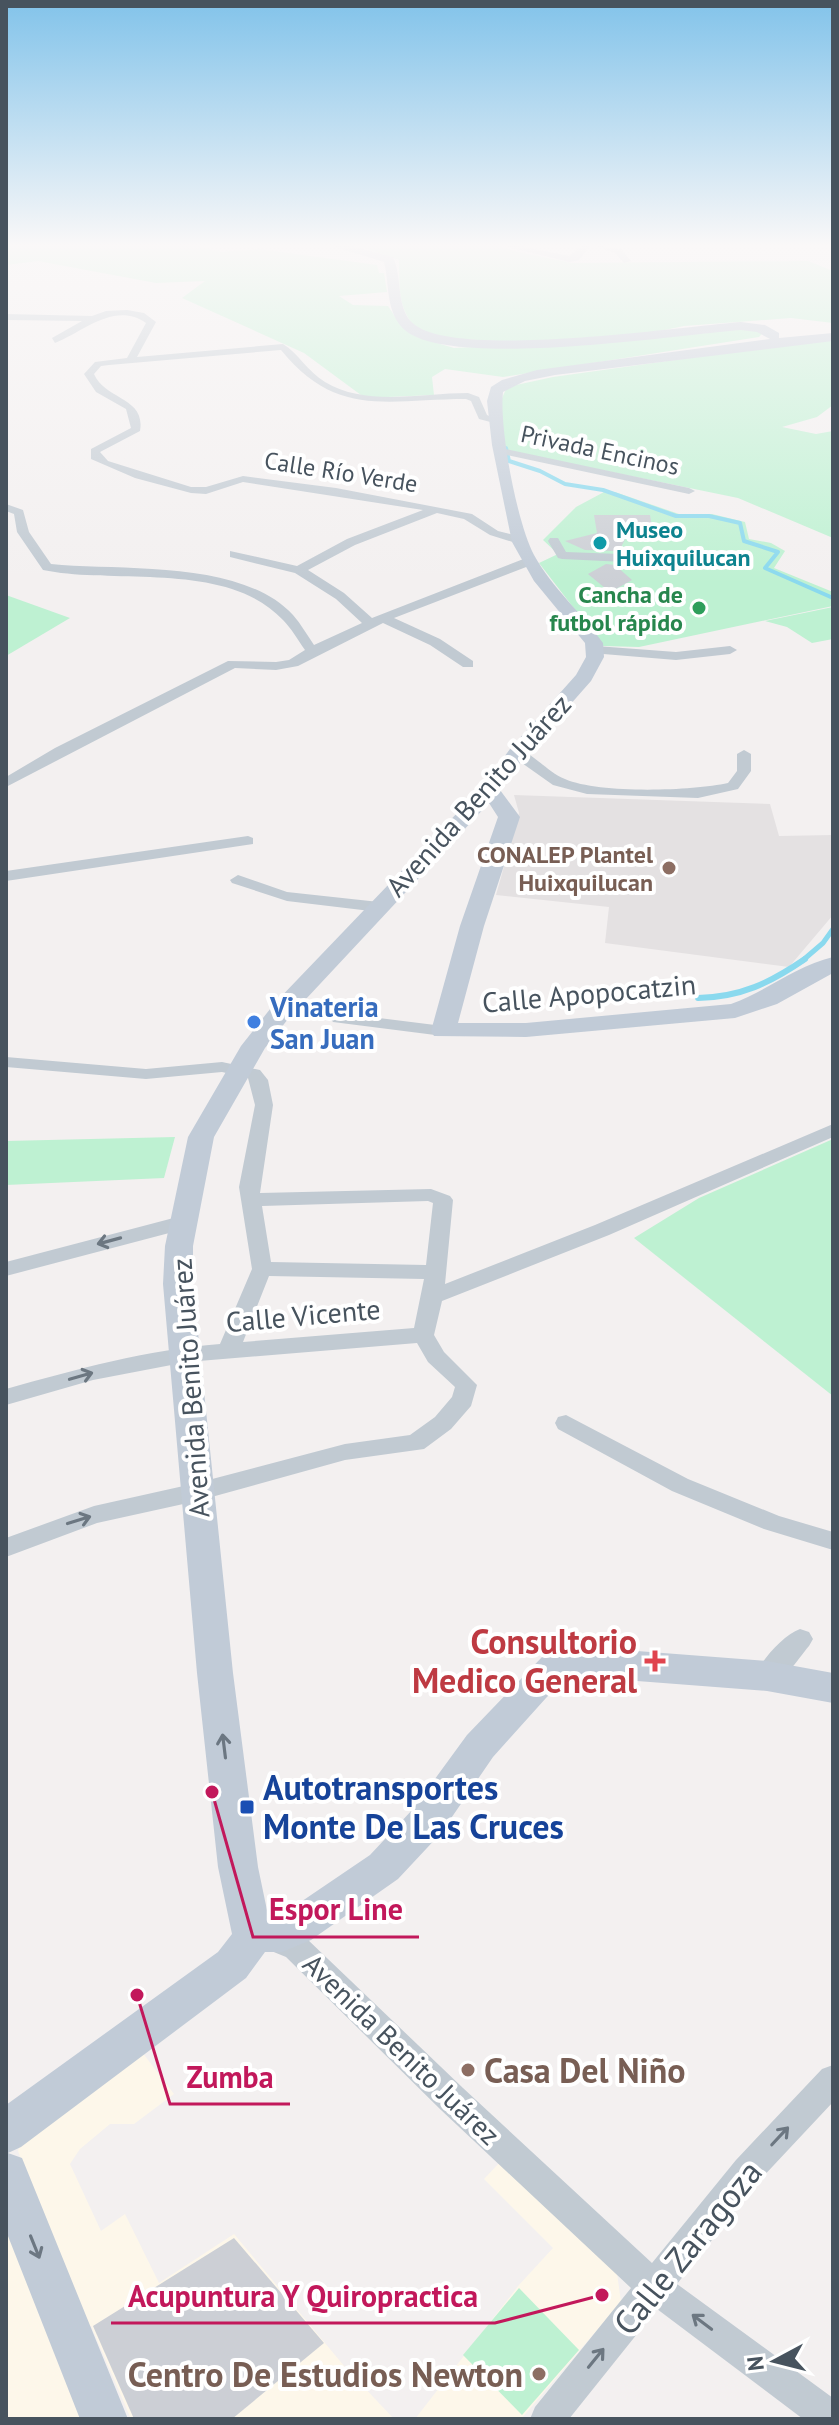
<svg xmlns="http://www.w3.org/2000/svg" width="839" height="2425" font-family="'PT Sans',sans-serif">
	<rect width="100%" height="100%" fill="#f3f0f0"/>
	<g fill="#fdf7ea">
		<polygon points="142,2052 174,2094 134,2124 110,2124 80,2149 70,2164 101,2231 125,2214 159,2283 234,2234 345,2367 394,2419 131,2419 91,2326 87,2325 18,2151 22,2139"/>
		<polygon points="502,2160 617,2273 621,2302 521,2419 415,2419 519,2285 553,2248 484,2179"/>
		<polygon points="6,2228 81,2419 6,2419"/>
	</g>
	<polygon fill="#e4e1e2" points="514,795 770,804 779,836 833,835 833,915 789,967 605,943 609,907 496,895 519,813"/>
	<g fill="#bef1d2">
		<polygon points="6,245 195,245 221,252 259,249 377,265 379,273 384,273 387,292 339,296 353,305 388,306 398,321 417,337 454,348 659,337 723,328 767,328 759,337 503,377 445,369 432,377 434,395 365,398 304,353 182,298 205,281 156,283 38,261 6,265"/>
		<path d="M356,245H499L514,251L572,263L808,261L833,271V323L791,318L684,326L631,337L532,343L424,337C397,310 400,296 399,260Z"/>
		<polygon points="833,338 833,405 817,417 782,427 816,434 833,431 833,538 738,498 499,449 498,407 507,387 553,377"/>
		<polygon points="604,492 615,492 679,514 712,514 745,522 749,539 771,543 785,551 774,568 833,592 833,606 639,647 603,646 539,563 558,554 543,540 576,507"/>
		<polygon points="6,595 70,618 6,656"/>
		<polygon points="833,607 833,639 812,643 787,627 765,621"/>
		<polygon points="175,1137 164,1178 6,1185 6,1141"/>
		<polygon points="833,1139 833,1396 634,1238 699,1198"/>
		<polygon points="519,2288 579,2350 522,2415 463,2355"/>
	</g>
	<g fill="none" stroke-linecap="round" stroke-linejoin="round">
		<polyline stroke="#8ad9ee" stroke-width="4" points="506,448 509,461 540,471 565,484 603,490 676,516 709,516 740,523 744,541 778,552 765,568 833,598"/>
		<polyline stroke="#8ad9ee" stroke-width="5" points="802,961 823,943 833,929"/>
		<path stroke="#8ad9ee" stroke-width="6" d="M698,998C741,997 770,983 805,959"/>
	</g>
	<g fill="#cccfd5">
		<polygon points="594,515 650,515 653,533 629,532 621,547 615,551 585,550 565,541 597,533"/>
		<polygon points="606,564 615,565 632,580 616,589 605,588 588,574"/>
		<polygon points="234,2238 324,2343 232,2419 134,2419 93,2326"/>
	</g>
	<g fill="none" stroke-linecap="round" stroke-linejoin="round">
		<g fill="#c1cad2" fill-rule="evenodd">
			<polygon points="500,245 515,245 569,256 583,245 591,245 579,260 569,262"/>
			<polygon points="593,245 621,249 631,261 624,263 615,253"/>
			<path d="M127,310L144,313L156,322L137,357L283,344C298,353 308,372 325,382C366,407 422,393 468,393L479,397L487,415L498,420V424L479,419L471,401L466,399C388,399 337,419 281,350L109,365L101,366L94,374C105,400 146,397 140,431L100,452L108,461L191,487H206L243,476L336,488L472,514L498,531L523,537L525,540L519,544L490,535L464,519L437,513L355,545L308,570L344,593L372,618L526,558H534V564L394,618L440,639L473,661V667H463L430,645L383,623L298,666L276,670L235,668L6,787V777L55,748L228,661L276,662L289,660L305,650C298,640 291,628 283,620C227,560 115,585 43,570L17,532L14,514L6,511V504L23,510L29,532L51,564C121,571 241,559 293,615C301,624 307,635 314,645L362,623L336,599L295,573L230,557V551L297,566L347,539L423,510L243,482L206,494L191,493L135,478L91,459V449L131,428L126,409L96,392L84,374L95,362L127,358L146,323C115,301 83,332 55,343L52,338L82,321L6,320V314L92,316L106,311Z"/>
			<polygon points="501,448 689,488 695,491 689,494 497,453 496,451"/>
			<polygon points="550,538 558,538 566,552 646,555 652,559 646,563 562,559 558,558 548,541"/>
			<polygon points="596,646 676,652 730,646 737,650 730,654 676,660 591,653 591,647"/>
			<path d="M517,749C535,754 547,772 565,779C599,794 691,791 728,783L737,771V754L744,750L751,754V771L738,789L698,798L587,794L553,785L512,756L510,753Z"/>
			<polygon points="248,836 253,838 253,844 6,881 6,871"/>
			<polygon points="238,875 287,892 379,902 387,907 379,912 287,901 232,883 230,880"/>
			<polygon points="339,1013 443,1026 452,1031 443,1036 333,1022 330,1018 333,1014"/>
			<path d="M6,1057L146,1069L222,1062L260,1070L268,1080L273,1105L260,1193L431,1189L450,1196L453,1200L445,1284L595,1225L833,1124V1137L609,1235L442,1301L434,1335L444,1352L477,1385L471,1406L451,1429L424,1449L345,1460L197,1501L97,1523L6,1557V1538L94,1506L197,1483L345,1444L410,1435L435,1417L452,1397L455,1387L428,1362L417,1343L187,1362L93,1380L6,1405V1389C77,1369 147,1350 220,1344L252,1269L239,1187L255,1105L248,1078L222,1072L146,1079L6,1067ZM428,1201L433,1203L426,1265L271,1262L262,1206ZM269,1276L424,1279L414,1328L243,1342Z"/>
			<polygon points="185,1215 195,1222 192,1227 6,1276 6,1262"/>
			<polygon points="566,1415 688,1479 779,1516 833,1532 833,1550 764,1529 672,1491 558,1429 555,1423 558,1417"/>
			<path d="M800,1629L809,1632L813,1639L809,1646C796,1661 780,1691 758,1683L754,1676C762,1660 783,1635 800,1629Z"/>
			<polygon points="269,1924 306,1938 463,2088 652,2263 736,2160 822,2069 833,2065 833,2102 758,2182 677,2284 833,2398 833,2419 803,2419 657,2309 569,2419 530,2419 535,2407 631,2288 441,2110 286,1957 259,1946 255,1937 259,1928"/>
		</g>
		<path fill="#c1cbd7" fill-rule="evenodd" d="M329,245H348L393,257C403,278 395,310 415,325C460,359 678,327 741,322L765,325L779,333V338L833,333V341L555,375L525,381L503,392C499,428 517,523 534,555C552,588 582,613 603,643L604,657L591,681L524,757L500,790L520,817L484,926L458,1023H526L731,1004C767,991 796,966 833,957V973L777,1004L735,1018L526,1037L434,1036L431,1031L460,926L498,817L489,803L292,1014L265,1048L214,1137L193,1246V1284L233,1673L258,1867L268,1915L283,1914L370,1855L413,1809L467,1735L543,1656L585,1647L767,1661L833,1673V1703L767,1691L585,1677L565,1679L546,1698L493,1757L441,1833L398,1879L311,1940L282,1952H265L246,1978L21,2147L8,2153L22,2158L128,2419H80L6,2231V2105L218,1952L232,1934L218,1867L197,1673L163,1284L165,1246L188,1137L241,1046L274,1004L482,787L510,749L576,675L586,657L585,643L534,581L512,542L492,445L487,401L491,387L502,380L537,370L770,339L757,332L741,330C675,335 454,369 406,331C385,314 390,285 384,262Z"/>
	</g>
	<defs><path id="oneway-shaft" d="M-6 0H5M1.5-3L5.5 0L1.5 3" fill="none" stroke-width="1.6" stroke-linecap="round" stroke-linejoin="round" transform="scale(2)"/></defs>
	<g stroke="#6c7781">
		<use href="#oneway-shaft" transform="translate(109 1241) rotate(165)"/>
		<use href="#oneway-shaft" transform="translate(81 1376) rotate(-16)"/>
		<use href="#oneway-shaft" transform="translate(79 1520) rotate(-17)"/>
		<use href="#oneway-shaft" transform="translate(780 2136) rotate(-47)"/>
		<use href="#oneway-shaft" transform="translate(702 2322) rotate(-143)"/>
		<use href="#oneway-shaft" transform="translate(596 2358) rotate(-51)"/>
	</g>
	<g stroke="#6c7782">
		<use href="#oneway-shaft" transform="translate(224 1746) rotate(-97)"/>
		<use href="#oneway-shaft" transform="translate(35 2247) rotate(68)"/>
	</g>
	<linearGradient id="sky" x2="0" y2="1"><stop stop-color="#82c3ea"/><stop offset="0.42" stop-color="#faf8f8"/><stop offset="1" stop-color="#faf8f8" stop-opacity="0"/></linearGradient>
	<rect width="839" height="584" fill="url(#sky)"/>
	<circle fill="#0f9aa8" stroke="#fff" stroke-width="3" cx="600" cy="543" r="8"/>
	<circle fill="#2e9e5b" stroke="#fff" stroke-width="3" cx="699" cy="608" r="8"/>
	<g fill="#8d6e63" stroke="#fff" stroke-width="3">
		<circle cx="669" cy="868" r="8"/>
		<circle cx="468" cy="2070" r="8"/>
		<circle cx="539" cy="2374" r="8"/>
	</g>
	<circle fill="#3f7fe0" stroke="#fff" stroke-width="3" cx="254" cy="1022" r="8"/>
	<path fill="#e0444e" stroke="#fff" stroke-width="3" d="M651 1649h8v8h8v8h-8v8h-8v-8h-8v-8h8z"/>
	<rect fill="#1a4fb4" stroke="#fff" stroke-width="3" x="239" y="1799" width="16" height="16" rx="4"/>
	<g text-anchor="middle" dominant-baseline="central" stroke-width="8" stroke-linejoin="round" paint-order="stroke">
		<g font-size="24" fill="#47535e" stroke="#fff">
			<text transform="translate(600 450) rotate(12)">Privada Encinos</text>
			<text transform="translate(341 472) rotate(9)">Calle Río Verde</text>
		</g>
		<g font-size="24" font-weight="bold" fill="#0d838f" stroke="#fff" text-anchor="start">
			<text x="616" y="529">Museo<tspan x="616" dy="28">Huixquilucan</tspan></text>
		</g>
		<g font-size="24" font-weight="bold" fill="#27864d" stroke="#fff" text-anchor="end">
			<text x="683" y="594">Cancha de<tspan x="683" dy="28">futbol rápido</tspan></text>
		</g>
		<g font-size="24" font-weight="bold" fill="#785e54" stroke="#fff" text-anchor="end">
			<text x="653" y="854">CONALEP Plantel<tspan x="653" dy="28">Huixquilucan</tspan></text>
		</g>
		<g font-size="28" fill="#47535e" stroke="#fff">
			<text transform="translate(478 795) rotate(-48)">Avenida Benito Juárez</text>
			<text transform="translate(589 993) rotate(-5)">Calle Apopocatzin</text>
			<text transform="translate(303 1315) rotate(-5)">Calle Vicente</text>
			<text transform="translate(190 1388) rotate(-94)">Avenida Benito Juárez</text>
			<text transform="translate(402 2049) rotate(44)">Avenida Benito Juárez</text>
		</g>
		<g font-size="28" font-weight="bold" fill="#366cbe" stroke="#fff" text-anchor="start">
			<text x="270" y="1006">Vinateria<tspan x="270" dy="32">San Juan</tspan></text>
		</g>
		<g font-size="34" font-weight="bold" fill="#be3a42" stroke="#fff" text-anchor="end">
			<text x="637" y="1641">Consultorio<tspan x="637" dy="39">Medico General</tspan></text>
		</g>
		<g font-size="34" font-weight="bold" fill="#164399" stroke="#fff" text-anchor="start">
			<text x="263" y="1787">Autotransportes<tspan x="263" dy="39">Monte De Las Cruces</tspan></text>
		</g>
		<g font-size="34" font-weight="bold" fill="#785e54" stroke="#fff" text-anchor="start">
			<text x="484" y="2070">Casa Del Niño</text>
			<text x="523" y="2374" text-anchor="end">Centro De Estudios Newton</text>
		</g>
		<g font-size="34" fill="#47535e" stroke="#fff">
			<text transform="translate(687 2247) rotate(-51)">Calle Zaragoza</text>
		</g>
	</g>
	<path fill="none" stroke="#c2185b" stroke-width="3" d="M212 1792L253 1937H419M137 1995L170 2104H290M602 2295L495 2323H111"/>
	<g fill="#c2185b" stroke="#fff" stroke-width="3">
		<circle cx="212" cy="1792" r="8"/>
		<circle cx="137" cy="1995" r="8"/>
		<circle cx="602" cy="2295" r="8"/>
	</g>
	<g font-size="30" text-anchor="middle" font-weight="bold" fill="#c2185b" stroke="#fff" stroke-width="8" stroke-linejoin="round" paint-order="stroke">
		<text x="336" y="1920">Espor Line</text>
		<text x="230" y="2088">Zumba</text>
		<text x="303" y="2307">Acupuntura Y Quiropractica</text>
	</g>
	<rect width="839" height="2425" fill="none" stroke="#47535e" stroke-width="16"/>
	<g transform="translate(775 2361) rotate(263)" stroke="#ffffff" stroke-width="6" paint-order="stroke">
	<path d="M0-6L14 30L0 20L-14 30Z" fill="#47535e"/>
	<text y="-12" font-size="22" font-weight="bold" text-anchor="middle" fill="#47535e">N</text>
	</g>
</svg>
